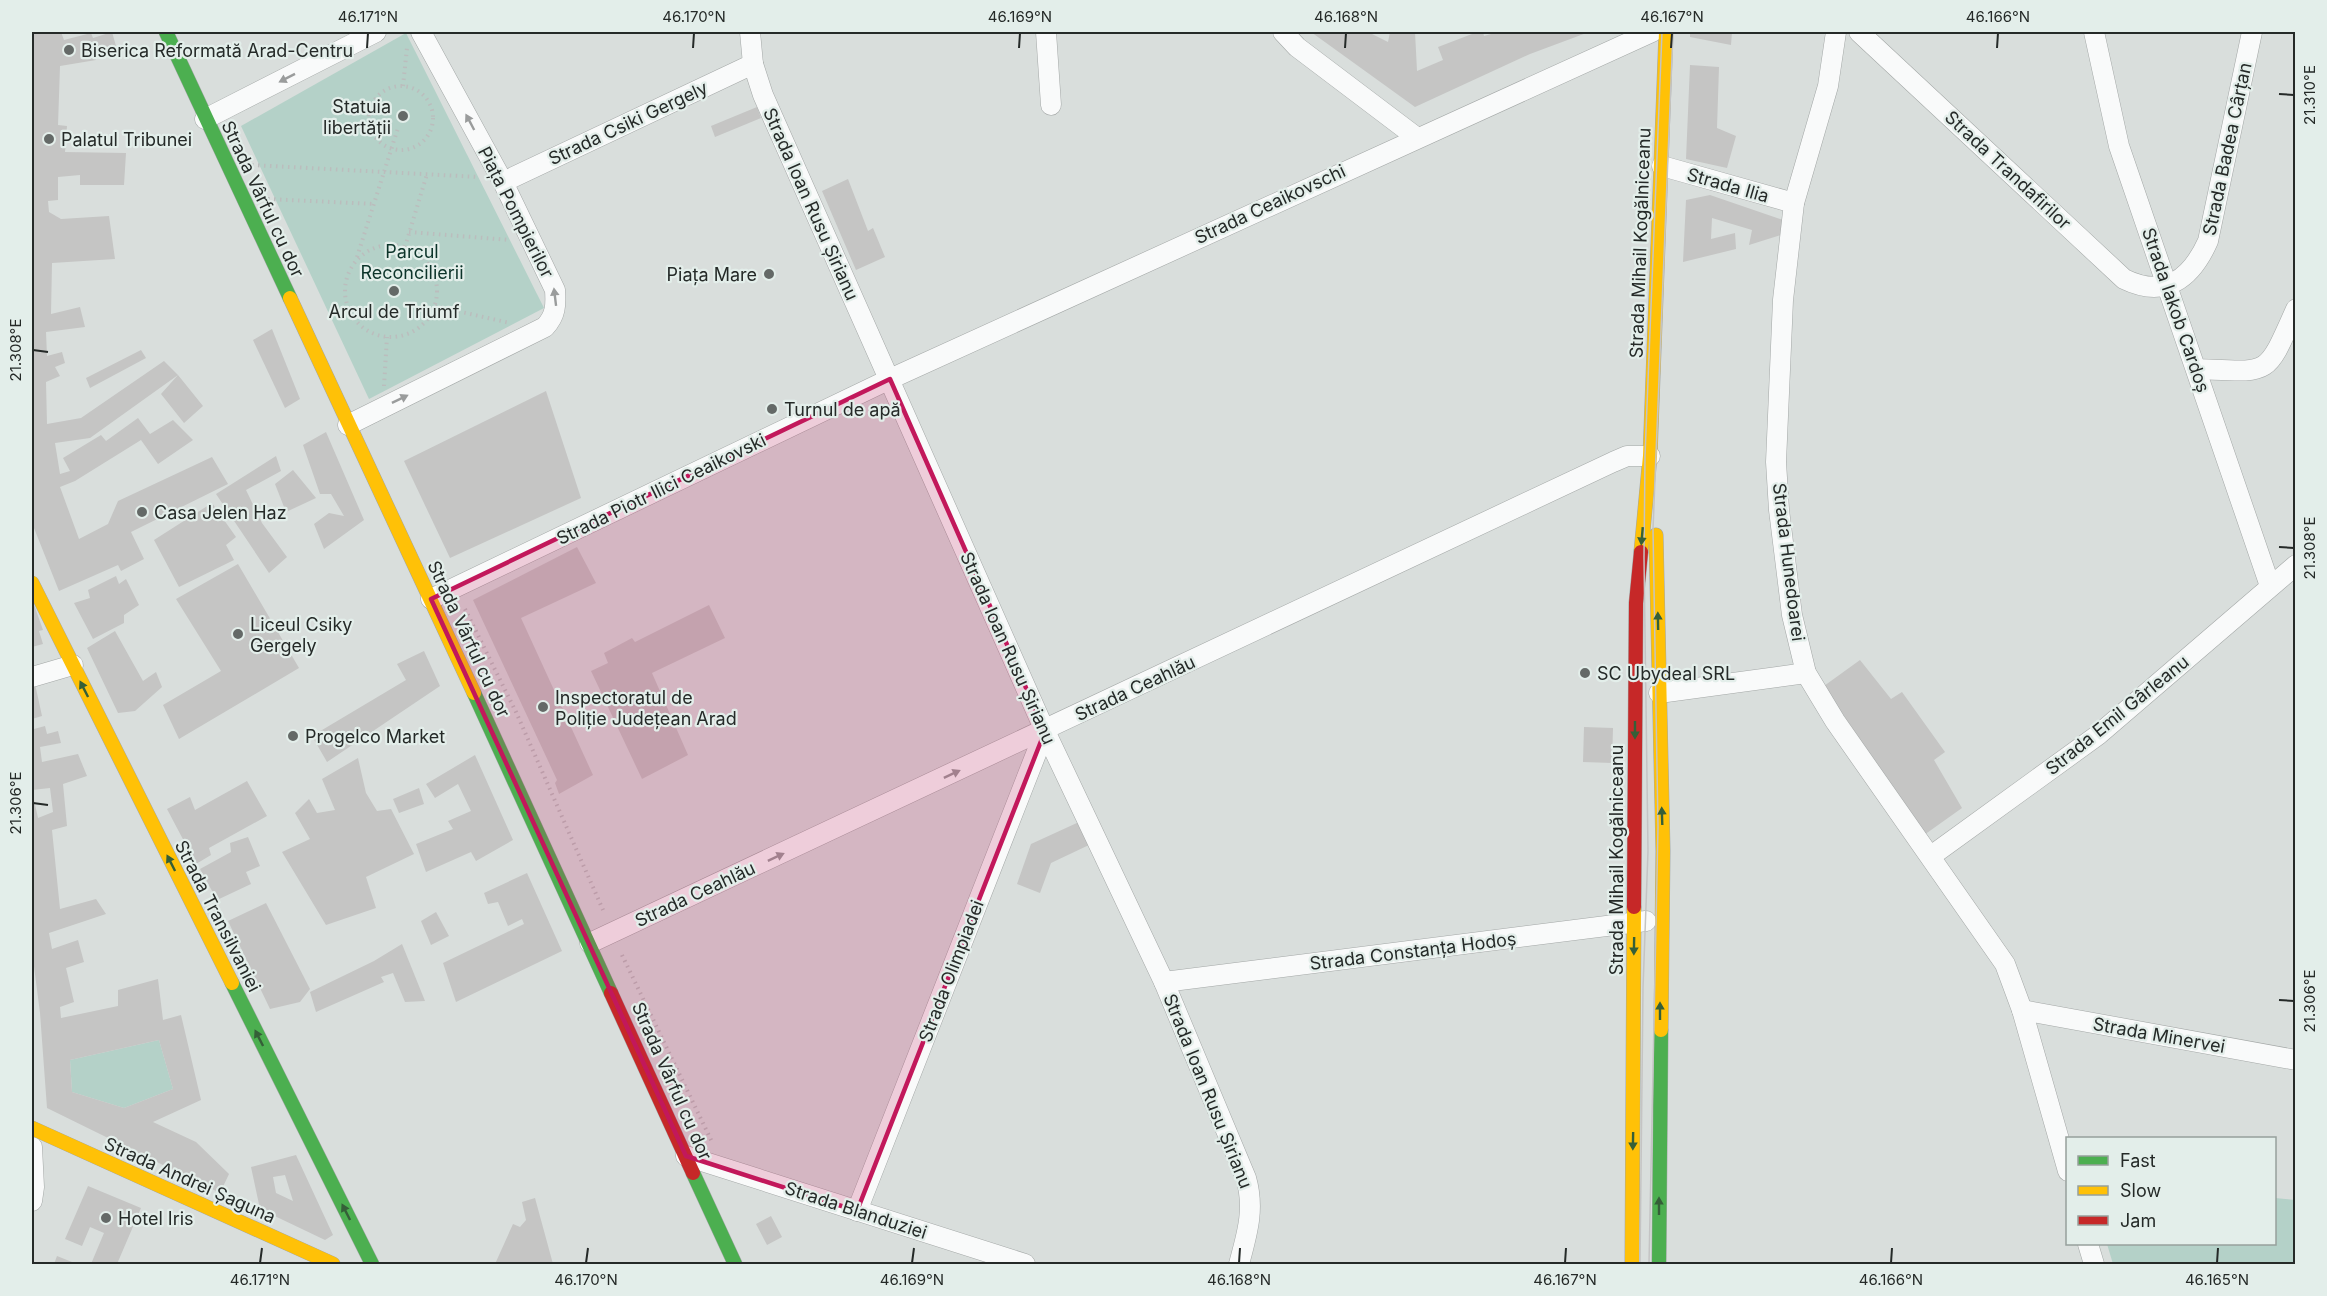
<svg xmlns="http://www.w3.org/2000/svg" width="2327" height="1296" font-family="Inter,sans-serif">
	<rect width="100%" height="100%" fill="#d9dedc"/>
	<g fill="#b4d1c8">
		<polygon points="406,33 544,308 369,399 241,126"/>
		<polygon points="159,1040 173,1089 124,1108 72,1092 70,1060"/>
		<polygon points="2275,1198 2295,1200 2295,1264 2113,1264 2107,1244 2274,1244"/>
	</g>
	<g fill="#c5c5c4" fill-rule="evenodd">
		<polygon points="34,32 61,32 64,40 91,33 93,38 112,32 116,46 94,54 96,60 60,66 58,125 67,126 65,152 126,153 124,185 80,185 80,175 58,177 58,200 48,201 49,212 61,219 109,216 115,259 52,263 51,314 80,307 85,327 46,332 47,356 62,352 65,363 55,367 60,376 46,382 47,424 81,418 164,361 178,375 203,406 184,423 161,394 178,375 90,438 55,443 60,474 70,471 63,458 101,435 106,441 138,418 150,434 173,420 193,440 158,464 141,440 75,481 60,487 79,539 108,524 118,501 212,457 228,484 131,532 144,559 121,571 118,565 59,591 32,523 32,59"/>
		<polygon points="1311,32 1368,32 1388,42 1390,32 1415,32 1417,71 1443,60 1438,47 1472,34 1471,32 1483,32 1484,36 1498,32 1589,32 1530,54 1415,107"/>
		<polygon points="1690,32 1732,32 1731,45 1690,37"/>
		<polygon points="1690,65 1719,67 1717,128 1736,136 1727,168 1686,159"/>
		<polygon points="757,107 761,118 715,137 711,126"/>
		<polygon points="848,179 868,231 873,228 885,257 856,270 822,191"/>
		<polygon points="1710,195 1783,220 1781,235 1749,245 1752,230 1712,218 1711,239 1735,233 1736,249 1683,262 1686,200"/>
		<polygon points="272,329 300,399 285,408 253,340"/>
		<polygon points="141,350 146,358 90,388 86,378"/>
		<polygon points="546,391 581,498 450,558 404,461"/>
		<polygon points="326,432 364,520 324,549 314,524 329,513 344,516 331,494 320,494 303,445"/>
		<polygon points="276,456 281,471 246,490 262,523 287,557 269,573 216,494"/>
		<polygon points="293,470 316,498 286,512 275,484"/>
		<polygon points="212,503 236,537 226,545 234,560 179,587 154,540"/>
		<polygon points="577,547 596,583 521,618 593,775 559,794 555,783 557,780 473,600"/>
		<polygon points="238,564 299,668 179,739 163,705 221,671 176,599"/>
		<polygon points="116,576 119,584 126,579 139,605 124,615 124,623 93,639 74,603 90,598 88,590"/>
		<polygon points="32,599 43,630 39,631 43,644 32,647"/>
		<polygon points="709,605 725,638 652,673 688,755 642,779 591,671 608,663 604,653 632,638 635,642"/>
		<polygon points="115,631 143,681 156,672 162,687 135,711 118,713 87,648"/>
		<polygon points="424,651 440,686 327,762 312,736 406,680 397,664"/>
		<polygon points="1860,660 1891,699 1902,692 1945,752 1934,760 1962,808 1924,835 1824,686"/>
		<polygon points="35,684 42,716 32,719 32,685"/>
		<path d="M32,723L34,729L45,726L47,734L58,731L61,743L40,747L42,762L78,754L87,776L63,784L67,826L52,830L60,909L96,899L106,914L49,933L52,949L78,940L84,962L66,968L74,1002L60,1007L61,1018L118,1006V990L158,979L163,1020L181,1015L201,1100L153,1122L196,1142L229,1174L220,1193L47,1108L40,1013L32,951V791L38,818L53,812L50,788L32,790ZM159,1040L173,1089L124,1108L72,1092L70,1060Z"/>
		<polygon points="1584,727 1613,728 1612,763 1583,762"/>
		<polygon points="475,755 513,840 476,861 471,852 426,872 416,844 453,829 448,821 471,811 458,784 435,798 426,784"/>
		<polygon points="358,758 366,793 377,811 391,809 414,854 366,877 376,908 326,925 282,852 310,839 295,813 309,799 317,813 335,810 322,779"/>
		<polygon points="247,781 267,816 209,848 211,855 196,864 167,809 190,797 195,810"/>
		<polygon points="419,788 424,804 399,813 393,799"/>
		<polygon points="1079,822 1089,845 1051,863 1040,893 1017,884 1031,844"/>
		<polygon points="248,837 260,866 246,872 251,884 217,900 200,869 231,852 230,843"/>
		<polygon points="527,873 562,951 456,1002 443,963 524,924 522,919 508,926 498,902 488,904 484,893"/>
		<polygon points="266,903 310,989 300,1002 270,1009 228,921"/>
		<polygon points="436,912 449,936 431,945 421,921"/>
		<polygon points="402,944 425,1001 405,1002 393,973 381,977 384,982 316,1012 310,992 374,961"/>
		<path d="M296,1155L333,1235L325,1240L260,1209L251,1167ZM285,1175L293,1201L276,1193L273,1177Z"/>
		<polygon points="88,1186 141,1208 117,1264 91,1264 104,1233 90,1227 82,1246 65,1239"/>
		<polygon points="535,1198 553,1264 495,1264 513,1224 520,1227 526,1220 522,1202"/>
		<polygon points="771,1216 782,1237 767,1245 756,1224"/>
		<polygon points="57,1256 77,1264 54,1264"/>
	</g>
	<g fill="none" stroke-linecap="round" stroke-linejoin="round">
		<g stroke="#a3a7a6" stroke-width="21">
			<g id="street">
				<path d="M750,32L753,64L763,95L1045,731L1164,982L1246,1178C1255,1209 1247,1234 1239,1264"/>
				<polyline points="1046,32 1051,105"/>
				<polyline points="1283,32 1297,47 1416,137"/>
				<polyline points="1836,32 1828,86 1794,203 1783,300 1776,462 1779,510 1792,615 1806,673 1835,721 2005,964 2022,1010 2068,1171"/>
				<path d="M1859,32L2124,279C2165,299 2191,279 2208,241L2252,32"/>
				<polyline points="2094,32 2119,146 2270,586"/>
				<polyline points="205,119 376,32"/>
				<polyline points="1662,166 1794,203"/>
				<polyline points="503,182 753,64"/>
				<path d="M2197,369C2272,372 2265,378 2296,309"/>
				<path d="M348,425L545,327C556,315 556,305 555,290L503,182L421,32"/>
				<polyline points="431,599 890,379 1652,32"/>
				<polyline points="32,677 73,665"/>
				<polyline points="1659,693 1806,673"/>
				<polyline points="1931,856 2098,735 2296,565"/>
				<polyline points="590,943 1613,462 1627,456 1650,456"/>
				<polyline points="1164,982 1646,921"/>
				<polyline points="2022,1010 2296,1060"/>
				<polyline points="32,1147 34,1187 32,1201"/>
				<polyline points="686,1156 1025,1264"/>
				<polyline points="857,1211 1045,731"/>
				<polyline points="2088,1244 2094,1264"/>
			</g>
		</g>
		<g stroke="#a3a7a6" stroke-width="15">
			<g id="fast">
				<polyline points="166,32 290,298"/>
				<polyline points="474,693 611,993"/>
				<polyline points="232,983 372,1264"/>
				<polyline points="693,1173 735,1264"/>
				<polyline points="1659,1264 1661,1030"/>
			</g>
		</g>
		<g stroke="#a3a7a6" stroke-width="15">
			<g id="slow">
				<polyline points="290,298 474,693"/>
				<polyline points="1656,535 1663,851 1661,1030"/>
				<polyline points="1641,552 1650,456 1666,32"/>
				<polyline points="32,583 232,983"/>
				<polyline points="32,1128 333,1264"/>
				<polyline points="1632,1264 1634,907"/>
			</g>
		</g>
		<g stroke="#a3a7a6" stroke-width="15">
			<g id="jam">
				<polyline points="1634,907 1636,603 1641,552"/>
				<polyline points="611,993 693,1173"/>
			</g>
		</g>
		<g stroke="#bbbdbd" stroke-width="4" stroke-dasharray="1.5 4.5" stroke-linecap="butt">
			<circle cx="401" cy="118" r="32"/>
			<polyline points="403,86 407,48"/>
			<polyline points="252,165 479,177"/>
			<polyline points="268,199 374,204"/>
			<polyline points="409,232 510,240"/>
			<circle cx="391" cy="291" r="46"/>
			<polyline points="405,247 427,174"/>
			<polyline points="357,257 398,128"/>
			<polyline points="435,306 510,323"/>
			<polyline points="384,386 387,337"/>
			<polyline points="465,609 516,712 603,910"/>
			<polyline points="622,955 713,1144"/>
		</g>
		<use href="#street" stroke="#f9fafa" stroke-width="20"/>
		<use href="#fast" stroke="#4caf50" stroke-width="14"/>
		<use href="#slow" stroke="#ffc107" stroke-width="14"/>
		<use href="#jam" stroke="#c62828" stroke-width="14"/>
		<g stroke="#c4c4c4" stroke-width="1.5">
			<polyline points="1640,1264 1643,988 1648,851 1644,558 1645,456 1662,32"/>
			<polyline points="1649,1264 1658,827 1653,529 1673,32"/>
		</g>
	</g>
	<defs><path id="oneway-solid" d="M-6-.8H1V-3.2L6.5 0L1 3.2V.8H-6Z" transform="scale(1.5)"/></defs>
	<g fill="#9a9c9c">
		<use href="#oneway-solid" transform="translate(287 78) rotate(153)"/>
		<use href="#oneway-solid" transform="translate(470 122) rotate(-118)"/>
		<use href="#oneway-solid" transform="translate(555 297) rotate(-97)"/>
		<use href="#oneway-solid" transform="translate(400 399) rotate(-26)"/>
		<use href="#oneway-solid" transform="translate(952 774) rotate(-25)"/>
		<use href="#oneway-solid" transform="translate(776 857) rotate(-25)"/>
	</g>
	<g fill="#355f38">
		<use href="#oneway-solid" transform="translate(1642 536) rotate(95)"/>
		<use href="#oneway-solid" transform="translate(1658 621) rotate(-91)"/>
		<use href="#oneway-solid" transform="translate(84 689) rotate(-117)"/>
		<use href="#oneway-solid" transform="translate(1635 730) rotate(90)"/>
		<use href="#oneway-solid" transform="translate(1662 816) rotate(-92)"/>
		<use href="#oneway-solid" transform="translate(171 863) rotate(-117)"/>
		<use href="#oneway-solid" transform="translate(1634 946) rotate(91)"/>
		<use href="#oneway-solid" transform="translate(1660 1011) rotate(-90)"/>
		<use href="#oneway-solid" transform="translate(259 1038) rotate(-117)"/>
		<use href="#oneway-solid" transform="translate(1633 1141) rotate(91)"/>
		<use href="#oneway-solid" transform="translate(1659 1206) rotate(-90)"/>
		<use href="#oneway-solid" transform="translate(346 1212) rotate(-117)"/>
	</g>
	<path fill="#c2185b" fill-opacity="0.2" stroke="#c2185b" stroke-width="4.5" stroke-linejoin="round" d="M890,379L1045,731L857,1211L686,1156L431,599Z"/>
	<path fill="none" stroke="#252a28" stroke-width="2" d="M367,48L368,33M693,48L694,33M1019,48L1020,33M1345,48L1346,33M1671,48L1672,33M1997,48L1998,33M2279,94L2294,95M33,350L48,352M2279,547L2294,548M33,803L48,805M2279,1000L2294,1001M260,1263L262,1248M586,1263L588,1248M912,1263L914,1248M1239,1263L1240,1248M1565,1263L1566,1248M1891,1263L1892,1248M2217,1263L2218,1248"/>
	<g fill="#646967" stroke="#e3eeea" stroke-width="2">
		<circle cx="69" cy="50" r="6"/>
		<circle cx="403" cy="116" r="6"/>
		<circle cx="49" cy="139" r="6"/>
		<circle cx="769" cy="274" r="6"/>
		<circle cx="394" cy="291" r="6"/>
		<circle cx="772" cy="409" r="6"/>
		<circle cx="142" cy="512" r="6"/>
		<circle cx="238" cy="634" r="6"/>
		<circle cx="1585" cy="673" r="6"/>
		<circle cx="543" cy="707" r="6"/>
		<circle cx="293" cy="736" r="6"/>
		<circle cx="106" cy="1218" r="6"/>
	</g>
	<g text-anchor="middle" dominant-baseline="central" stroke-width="4.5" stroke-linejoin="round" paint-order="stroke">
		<g font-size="18" fill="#252a28" stroke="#e3eeea" text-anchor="start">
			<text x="81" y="50">Biserica Reformată Arad-Centru</text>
			<text x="391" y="106" text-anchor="end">Statuia<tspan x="391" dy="21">libertății</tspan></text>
			<text x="61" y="139">Palatul Tribunei</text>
			<text x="757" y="274" text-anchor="end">Piața Mare</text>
			<text x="394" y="311" text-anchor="middle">Arcul de Triumf</text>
			<text x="784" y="409">Turnul de apă</text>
			<text x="154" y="512">Casa Jelen Haz</text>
			<text x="250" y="624">Liceul Csiky<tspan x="250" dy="21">Gergely</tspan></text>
			<text x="1597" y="673">SC Ubydeal SRL</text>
			<text x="555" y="697">Inspectoratul de<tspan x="555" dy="21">Poliție Județean Arad</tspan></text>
			<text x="305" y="736">Progelco Market</text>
			<text x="118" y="1218">Hotel Iris</text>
		</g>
		<g font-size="18" fill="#252a28" stroke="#e3eeea">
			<text transform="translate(628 123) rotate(-25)">Strada Csiki Gergely</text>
			<text transform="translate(2227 149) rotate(-78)">Strada Badea Cârțan</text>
			<text transform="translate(2008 170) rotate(43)">Strada Trandafirilor</text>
			<text transform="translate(1728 185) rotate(16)">Strada Ilia</text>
			<text transform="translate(263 199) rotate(65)">Strada Vârful cu dor</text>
			<text transform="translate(811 204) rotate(66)">Strada Ioan Rusu Șirianu</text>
			<text transform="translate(1270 204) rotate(-25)">Strada Ceaikovschi</text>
			<text transform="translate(516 212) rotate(63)">Piața Pompierilor</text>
			<text transform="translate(1640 243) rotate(-88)">Strada Mihail Kogălniceanu</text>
			<text transform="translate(2176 310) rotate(71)">Strada Iakob Cardoș</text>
			<text transform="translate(661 489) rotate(-26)">Strada Piotr Ilici Ceaikovski</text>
			<text transform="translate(1789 562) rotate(83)">Strada Hunedoarei</text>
			<text transform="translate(469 639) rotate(65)">Strada Vârful cu dor</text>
			<text transform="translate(1008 648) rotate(66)">Strada Ioan Rusu Șirianu</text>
			<text transform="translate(1135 688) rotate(-25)">Strada Ceahlău</text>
			<text transform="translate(2117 715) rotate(-39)">Strada Emil Gârleanu</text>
			<text transform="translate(1616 860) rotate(-90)">Strada Mihail Kogălniceanu</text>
			<text transform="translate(695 894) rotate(-25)">Strada Ceahlău</text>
			<text transform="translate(218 916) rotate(63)">Strada Transilvaniei</text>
			<text transform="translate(1413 951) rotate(-7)">Strada Constanța Hodoș</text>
			<text transform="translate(951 971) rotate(-69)">Strada Olimpiadei</text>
			<text transform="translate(2159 1035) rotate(10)">Strada Minervei</text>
			<text transform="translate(672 1081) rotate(66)">Strada Vârful cu dor</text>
			<text transform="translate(1208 1091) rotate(68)">Strada Ioan Rusu Șirianu</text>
			<text transform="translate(190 1180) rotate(24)">Strada Andrei Șaguna</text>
			<text transform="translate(856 1210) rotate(18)">Strada Blanduziei</text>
		</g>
		<g font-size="18" fill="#0c342a" stroke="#e3eeea">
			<text x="412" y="251">Parcul<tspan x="412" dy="21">Reconcilierii</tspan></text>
		</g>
	</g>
	<rect width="2327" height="1296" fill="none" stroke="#e3eeea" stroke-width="66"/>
	<rect x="2066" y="1137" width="210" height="108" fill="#e3eeea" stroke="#97a09c" stroke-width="1.5"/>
	<rect x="2078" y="1156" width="30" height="9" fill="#4caf50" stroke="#97a09c" stroke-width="1.5"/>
	<text x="2120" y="1167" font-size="18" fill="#252a28">Fast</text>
	<rect x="2078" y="1186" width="30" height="9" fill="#ffc107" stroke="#97a09c" stroke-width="1.5"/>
	<text x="2120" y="1197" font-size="18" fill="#252a28">Slow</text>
	<rect x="2078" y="1216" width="30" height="9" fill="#c62828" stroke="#97a09c" stroke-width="1.5"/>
	<text x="2120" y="1227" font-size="18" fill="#252a28">Jam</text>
	<rect x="33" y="33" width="2261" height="1230" fill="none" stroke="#252a28" stroke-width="2"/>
	<g font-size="15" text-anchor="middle" fill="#252a28">
		<text x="368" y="22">46.171°N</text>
		<text x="694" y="22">46.170°N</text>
		<text x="1020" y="22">46.169°N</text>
		<text x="1346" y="22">46.168°N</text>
		<text x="1672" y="22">46.167°N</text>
		<text x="1998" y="22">46.166°N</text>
		<text transform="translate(2310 95) rotate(-90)" y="5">21.310°E</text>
		<text transform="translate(16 350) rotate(-90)" y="5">21.308°E</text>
		<text transform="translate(2310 548) rotate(-90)" y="5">21.308°E</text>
		<text transform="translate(16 803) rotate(-90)" y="5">21.306°E</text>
		<text transform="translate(2310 1001) rotate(-90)" y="5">21.306°E</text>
		<text x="260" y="1285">46.171°N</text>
		<text x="586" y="1285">46.170°N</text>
		<text x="912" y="1285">46.169°N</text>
		<text x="1239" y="1285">46.168°N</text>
		<text x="1565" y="1285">46.167°N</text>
		<text x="1891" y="1285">46.166°N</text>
		<text x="2217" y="1285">46.165°N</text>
	</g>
</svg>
